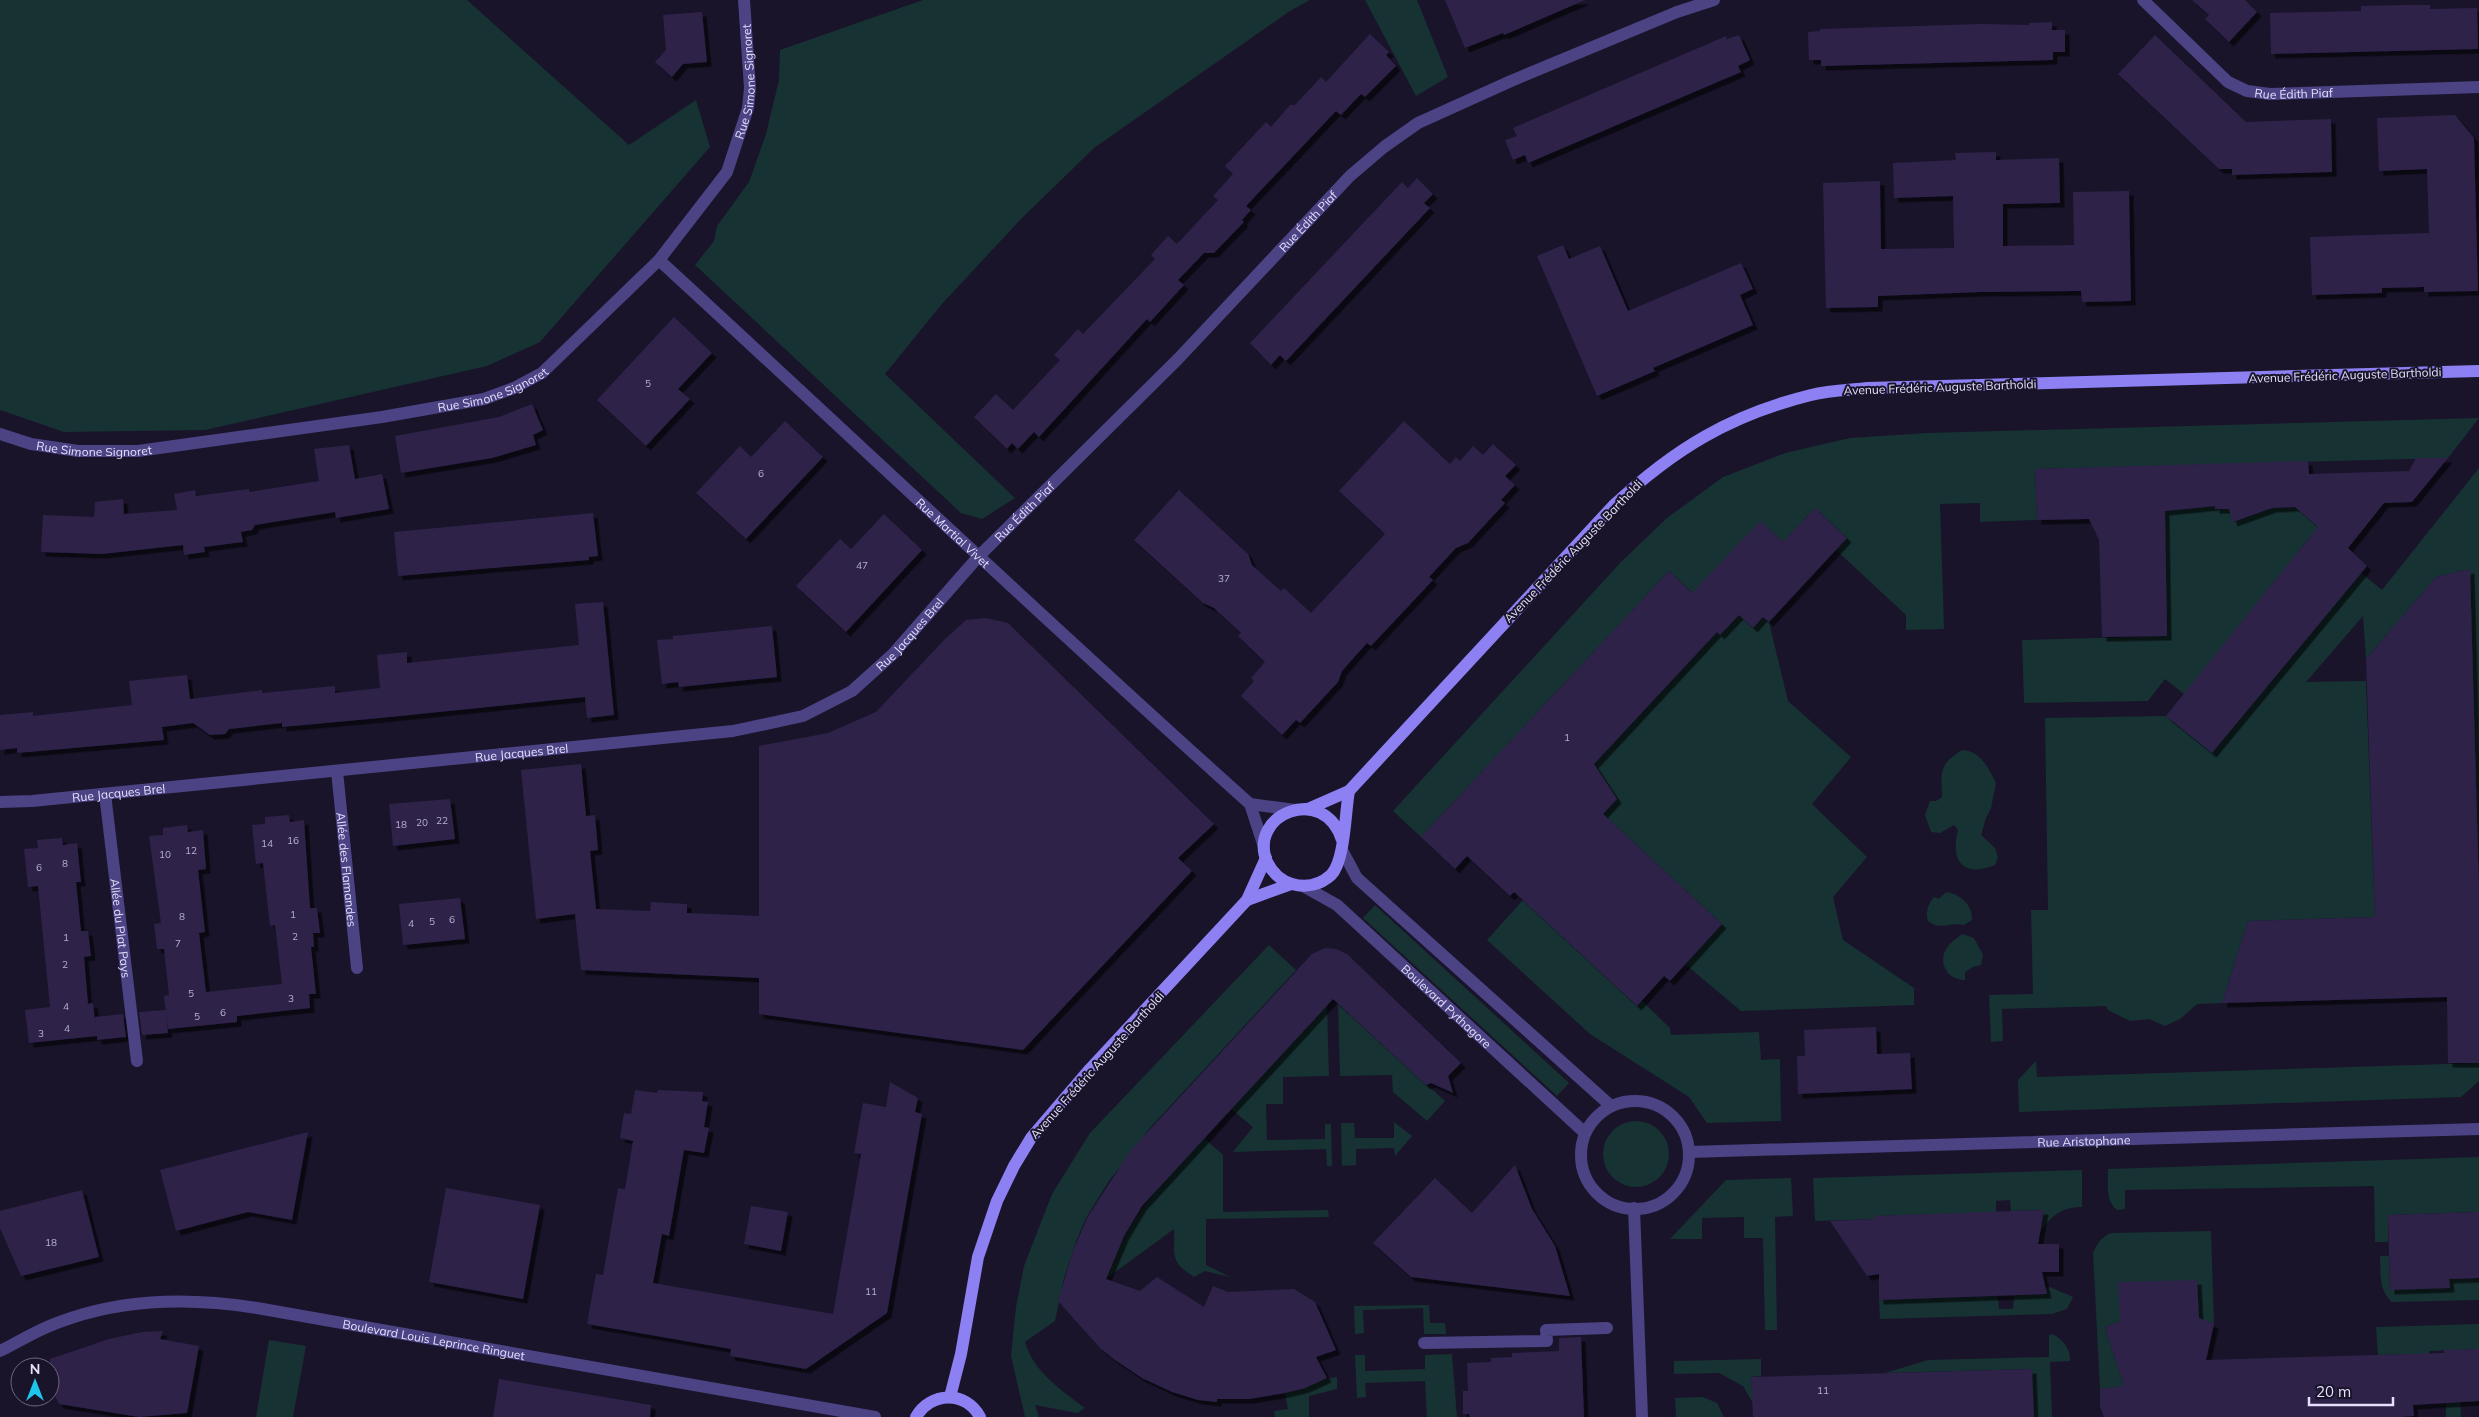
<svg xmlns="http://www.w3.org/2000/svg" width="2479" height="1417" font-family="Mulish,sans-serif">
	<defs>
		<filter id="shadow"><feDropShadow dx="4.5" dy="4.5" stdDeviation="0" flood-color="#0009"/></filter>
	</defs>
	<rect width="100%" height="100%" fill="#19142a"/>
	<g fill="#173233">
		<polygon points="0,0 467,0 629,145 696,100 710,147 540,342 487,366 205,430 64,432 0,410"/>
		<polygon points="923,0 1310,0 1290,11 1094,148 1020,220 941,305 885,374 1015,498 982,519 961,513 695,265 714,241 717,226 749,182 766,134 779,80 780,50"/>
		<polygon points="1365,0 1417,0 1448,77 1416,96"/>
		<polygon points="2479,418 2448,458 2035,469 2037,520 1980,522 1980,503 1940,504 1944,629 1906,630 1906,615 1836,550 1847,538 1815,508 1783,542 1703,603 1669,571 1421,837 1393,811 1620,563 1667,518 1723,477 1785,453 1850,438 1927,433"/>
		<polygon points="2479,468 2479,1020 2465,1020 2470,569 2436,577 2366,659 2363,616 2306,682 2366,681 2375,917 2248,921 2222,1003 2197,1004 2180,1019 2165,1026 2149,1019 2130,1021 2108,1010 2106,1006 2002,1009 2003,1041 1991,1042 1989,995 2033,994 2031,910 2048,910 2045,718 2166,716 2212,753 2361,573 2382,590"/>
		<polygon points="2215,506 2215,509 2229,509 2234,522 2272,508 2306,507 2318,527 2184,694 2165,679 2148,701 2024,703 2022,640 2167,636 2154,511"/>
		<polygon points="1739,615 1753,628 1763,617 1769,622 1788,701 1851,757 1812,804 1867,857 1833,897 1843,940 1914,988 1914,1005 1741,1011 1685,964 1722,924 1603,815 1617,799 1594,764 1717,632 1720,635"/>
		<path d="M1962,750C1981,751 1988,768 1996,783L1991,808L1986,818L1981,835L1995,848L1998,857L1995,865C1963,878 1950,861 1958,830L1954,825L1940,833L1931,832L1925,815L1930,801H1936L1942,797C1941,770 1939,765 1962,750Z"/>
		<path d="M1946,892C1960,894 1973,905 1972,920L1964,925C1950,922 1941,931 1928,921C1925,913 1928,904 1934,897L1939,899Z"/>
		<polygon points="1523,900 1637,1006 1642,1001 1670,1028 1671,1035 1759,1032 1761,1060 1780,1059 1781,1121 1707,1123 1689,1097 1590,1034 1487,940"/>
		<polygon points="1375,905 1569,1083 1557,1096 1363,918"/>
		<path d="M1962,934L1974,938L1983,955L1981,965L1973,967L1965,972V980C1946,980 1936,960 1949,945C1952,941 1958,938 1962,934Z"/>
		<path d="M1269,945L1296,970L1150,1128L1109,1181L1086,1218L1077,1239L1064,1278L1055,1321L1025,1342C1033,1371 1062,1391 1085,1408L1077,1413L1035,1405L1039,1417H1025L1011,1356L1016,1307L1024,1266L1052,1194L1090,1133Z"/>
		<polygon points="1327,1004 1329,1076 1283,1077 1283,1104 1266,1104 1267,1140 1325,1139 1325,1124 1331,1124 1332,1166 1327,1166 1326,1149 1233,1152 1253,1127 1231,1109"/>
		<polygon points="1338,1004 1445,1101 1427,1121 1393,1092 1392,1075 1340,1076"/>
		<polygon points="2036,1061 2037,1077 2479,1063 2479,1081 2461,1097 2019,1112 2018,1080"/>
		<circle cx="1636" cy="1154" r="33"/>
		<polygon points="1394,1122 1412,1136 1395,1156 1394,1148 1356,1149 1356,1165 1342,1166 1341,1123 1354,1123 1355,1138 1394,1138"/>
		<path d="M1204,1138L1223,1155V1212L1328,1210L1329,1217L1206,1219V1265L1230,1277L1205,1271L1194,1277C1169,1261 1175,1256 1174,1229L1107,1278C1126,1217 1162,1184 1204,1138Z"/>
		<path d="M2479,1157V1212L2388,1215V1242H2375L2374,1186L2125,1190V1209L2117,1210C2105,1201 2108,1183 2108,1169Z"/>
		<path d="M2082,1170V1207C2062,1207 2050,1216 2040,1233L2044,1210L2011,1211L2010,1200L1996,1201V1212L1876,1216L1875,1219L1815,1221L1813,1178Z"/>
		<polygon points="1791,1178 1793,1216 1775,1217 1777,1330 1765,1330 1763,1238 1744,1238 1744,1217 1702,1218 1702,1239 1670,1239 1726,1180"/>
		<path d="M2211,1231L2214,1324L2199,1318L2120,1321L2105,1327L2124,1386L2100,1389L2093,1253C2098,1243 2101,1237 2111,1233Z"/>
		<path d="M2380,1256H2389L2390,1290L2449,1288V1279L2479,1278V1300L2392,1302C2378,1289 2381,1274 2380,1256Z"/>
		<polygon points="2050,1287 2073,1297 2067,1309 2052,1314 1880,1319 1879,1300 1998,1296 1999,1309 2013,1309 2014,1295 2047,1294 2046,1288"/>
		<polygon points="1429,1305 1430,1323 1445,1323 1446,1334 1424,1334 1423,1308 1363,1310 1364,1333 1355,1334 1354,1306"/>
		<polygon points="2479,1324 2479,1349 2429,1351 2429,1371 2413,1371 2412,1354 2378,1355 2376,1327"/>
		<path d="M2053,1334C2063,1340 2071,1349 2070,1361L2050,1362L2052,1417H2034L2032,1369L1885,1373L1928,1360L2049,1357V1335Z"/>
		<polygon points="269,1340 306,1346 293,1417 256,1417"/>
		<polygon points="1452,1354 1457,1417 1427,1417 1425,1381 1365,1383 1366,1397 1357,1398 1355,1355 1365,1355 1365,1371 1425,1369 1425,1355"/>
		<polygon points="1761,1359 1761,1376 1751,1377 1753,1403 1743,1386 1719,1373 1674,1374 1674,1361"/>
		<path d="M1337,1377V1389L1309,1396V1417H1275L1274,1411L1288,1409L1285,1393C1302,1389 1319,1379 1337,1377Z"/>
		<polygon points="2445,1381 2460,1394 2461,1417 2446,1417"/>
		<polygon points="1703,1397 1717,1403 1724,1417 1676,1417 1675,1398"/>
	</g>
	<g fill="#2d2249" filter="url(#shadow)">
		<polygon points="1445,0 1585,0 1504,35 1503,33 1465,48"/>
		<polygon points="2192,0 2245,0 2257,12 2229,42 2205,19 2209,15"/>
		<polygon points="2404,5 2430,5 2430,9 2477,8 2478,49 2271,54 2270,13 2361,11 2361,6"/>
		<polygon points="702,12 707,62 683,64 672,77 655,62 666,50 663,15"/>
		<polygon points="2052,22 2052,30 2065,30 2065,52 2053,52 2053,60 1821,66 1821,60 1809,60 1808,32 1820,31 1820,29 1982,24 2029,25 2029,23"/>
		<polygon points="1370,34 1389,52 1386,55 1396,66 1365,97 1361,94 1341,115 1336,111 1246,206 1251,210 1242,220 1244,222 1214,253 1204,253 1178,280 1184,285 1150,322 1147,319 1039,437 1034,432 1018,449 1012,443 1007,449 974,417 996,394 1013,410 1060,360 1054,355 1078,329 1083,334 1155,259 1151,255 1168,236 1177,244 1218,200 1213,196 1233,174 1225,166 1266,122 1271,127 1290,105 1295,105 1321,77 1326,82"/>
		<polygon points="1739,35 1750,60 1738,66 1741,72 1528,163 1525,155 1513,160 1505,140 1517,136 1513,128 1726,36 1727,39"/>
		<polygon points="2155,35 2246,122 2331,119 2332,172 2232,175 2232,169 2219,169 2118,74"/>
		<polygon points="2455,115 2474,138 2478,291 2424,292 2424,287 2382,288 2382,293 2312,295 2310,237 2429,233 2427,169 2379,171 2377,118"/>
		<polygon points="1996,152 1996,160 2059,158 2060,203 2003,204 2003,246 2074,245 2073,192 2129,191 2131,301 2082,302 2081,291 1981,292 1878,296 1878,307 1826,308 1823,183 1880,181 1881,249 1954,248 1953,196 1894,198 1893,163 1956,160 1955,153"/>
		<polygon points="1417,178 1433,194 1424,203 1430,208 1286,361 1280,355 1271,365 1250,343 1402,182 1408,188"/>
		<polygon points="1563,245 1569,259 1600,246 1628,311 1741,263 1753,289 1740,295 1753,325 1653,368 1655,371 1597,396 1537,256"/>
		<polygon points="674,317 712,353 678,389 690,399 646,446 597,400"/>
		<polygon points="532,404 543,430 533,435 536,445 492,458 401,473 395,436 499,417"/>
		<polygon points="785,421 823,457 746,539 696,493 740,446 751,457"/>
		<polygon points="1404,421 1450,464 1456,457 1460,461 1473,446 1483,455 1493,444 1516,465 1505,476 1515,485 1501,500 1505,503 1468,543 1456,548 1429,577 1433,580 1371,646 1367,643 1342,671 1338,682 1300,723 1296,720 1282,735 1241,696 1254,681 1251,678 1265,662 1238,636 1241,633 1214,608 1203,603 1134,540 1179,490 1248,554 1252,565 1281,591 1284,588 1311,613 1385,534 1339,491"/>
		<polygon points="349,445 355,479 382,474 389,509 336,518 335,512 255,525 252,530 241,532 243,542 204,547 205,552 184,555 183,545 102,554 41,552 43,515 94,517 95,502 123,499 124,514 177,510 174,494 195,490 196,496 249,489 249,492 319,481 314,449"/>
		<polygon points="2416,458 2448,458 2412,502 2384,503 2348,548 2367,566 2212,753 2166,716 2318,527 2295,507 2272,508 2233,522 2229,509 2215,509 2215,506 2165,511 2167,636 2102,637 2099,540 2089,519 2037,520 2035,469 2308,461 2309,474 2409,471"/>
		<polygon points="1815,508 1847,538 1769,622 1763,617 1753,628 1739,615 1720,635 1717,632 1594,764 1617,799 1603,814 1722,924 1670,981 1664,976 1637,1006 1514,892 1510,896 1467,856 1455,869 1421,837 1669,571 1692,593 1760,521 1783,542"/>
		<polygon points="593,513 598,556 589,557 589,560 398,576 394,532"/>
		<polygon points="884,514 922,550 846,632 796,586 840,539 851,549"/>
		<polygon points="2470,569 2479,891 2479,1063 2448,1063 2447,997 2222,1003 2248,921 2375,917 2366,659 2436,577"/>
		<polygon points="603,602 614,715 587,718 585,697 380,718 282,727 282,723 229,729 225,734 210,735 193,723 162,727 164,740 17,753 17,748 0,750 0,715 33,712 33,716 132,705 129,681 187,675 190,699 262,690 262,693 335,686 335,693 380,688 377,655 407,652 407,663 579,645 575,604"/>
		<polygon points="986,618 1008,623 1214,824 1178,858 1192,871 1023,1050 759,1014 759,978 581,970 575,914 536,919 521,770 581,764 586,816 595,815 598,850 590,851 596,909 650,911 651,902 687,904 687,913 759,916 759,746 828,733 876,712 946,638 966,620"/>
		<polygon points="772,626 777,677 679,687 678,682 662,684 657,640 673,639 673,636"/>
		<polygon points="450,799 455,839 393,846 389,804"/>
		<polygon points="289,815 290,822 304,820 310,908 317,908 320,933 313,933 314,947 311,947 316,994 309,994 310,1008 237,1016 237,1022 168,1029 164,996 169,995 164,949 157,949 154,924 161,923 149,836 163,835 163,828 187,825 188,832 203,830 206,869 198,870 205,932 199,933 206,992 282,984 275,925 270,926 263,863 256,864 252,825 265,824 265,817"/>
		<polygon points="62,838 63,845 77,843 81,882 76,882 81,931 88,931 91,956 84,957 88,1004 93,1003 96,1028 95,1017 123,1014 126,1037 97,1040 97,1036 29,1043 25,1010 50,1007 38,886 28,887 24,849 38,848 37,840"/>
		<polygon points="460,898 465,939 403,945 399,904"/>
		<polygon points="1325,948 1336,949 1347,954 1461,1063 1448,1076 1453,1093 1431,1083 1426,1085 1333,999 1142,1206 1124,1236 1106,1279 1140,1291 1157,1277 1204,1307 1213,1286 1228,1292 1294,1289 1315,1302 1336,1350 1316,1357 1327,1378 1305,1388 1285,1393 1249,1399 1217,1399 1217,1402 1198,1400 1172,1392 1142,1378 1115,1360 1100,1348 1058,1301 1073,1251 1087,1218 1131,1150 1312,954"/>
		<polygon points="166,1010 168,1033 142,1035 139,1012"/>
		<polygon points="1876,1027 1877,1054 1910,1053 1912,1089 1798,1094 1797,1056 1805,1056 1804,1030"/>
		<polygon points="890,1082 918,1098 915,1112 922,1114 887,1313 806,1369 730,1356 731,1349 587,1324 596,1274 603,1275 618,1188 625,1189 633,1141 620,1138 624,1113 631,1114 635,1090 657,1093 658,1090 703,1092 702,1101 708,1102 704,1127 709,1128 704,1153 684,1150 669,1236 662,1234 653,1283 833,1314 861,1154 854,1153 863,1103 886,1107"/>
		<polygon points="308,1132 292,1220 248,1212 176,1231 160,1170"/>
		<polygon points="1515,1165 1532,1209 1555,1246 1570,1296 1411,1277 1373,1243 1435,1178 1472,1213"/>
		<polygon points="446,1188 540,1205 523,1299 429,1282"/>
		<polygon points="82,1190 99,1257 21,1276 0,1228 0,1211"/>
		<polygon points="751,1206 788,1212 781,1251 744,1244"/>
		<polygon points="2044,1210 2038,1244 2059,1244 2059,1272 2042,1272 2047,1294 1879,1300 1879,1274 1867,1276 1830,1221 1875,1219 1875,1216"/>
		<polygon points="2479,1212 2479,1278 2449,1279 2450,1288 2390,1290 2388,1215"/>
		<polygon points="2197,1280 2199,1318 2214,1324 2206,1360 2444,1353 2444,1350 2479,1349 2479,1401 2413,1405 2414,1416 2400,1417 2104,1417 2100,1406 2100,1389 2124,1386 2105,1327 2120,1321 2118,1282"/>
		<polygon points="163,1331 160,1339 199,1346 187,1413 139,1417 59,1404 50,1386 50,1359 109,1339 142,1332"/>
		<polygon points="1581,1337 1584,1417 1470,1417 1469,1414 1463,1414 1463,1391 1468,1391 1467,1363 1491,1362 1491,1358 1512,1357 1512,1353 1559,1351 1559,1338"/>
		<polygon points="2032,1369 2034,1417 1753,1417 1751,1377"/>
		<polygon points="499,1379 651,1405 650,1417 493,1417"/>
	</g>
	<g fill="none" stroke-linecap="round" stroke-linejoin="round">
		<g stroke="#4b4384" stroke-width="12">
			<path id="s1" d="M2143,0L2228,82L2247,91L2270,94L2479,87"/>
			<path id="s2" d="M659,260C856,441 1050,625 1250,804L1264,847"/>
			<path id="s3" d="M0,434L31,444L78,451H138L382,417L484,399L514,388L542,373L659,260L727,172L748,108L750,88L744,0"/>
			<path id="s4" d="M337,771L357,968"/>
			<path id="s5" d="M105,794L137,1061"/>
			<path id="s6" d="M0,802L32,801L733,731L803,716L852,691L893,654L978,557L1178,359L1350,176L1384,147L1418,123L1511,81L1677,12L1714,0"/>
			<polyline points="1250,804 1295,810"/>
			<polyline points="1342,850 1357,878 1611,1106"/>
			<path id="s7" d="M1303,886L1337,905L1585,1133"/>
			<circle cx="1635" cy="1155" r="54"/>
			<path id="s8" d="M1689,1152L2479,1129"/>
			<polyline points="1634,1208 1642,1417"/>
			<polyline points="1424,1343 1547,1341 1546,1330 1607,1328"/>
			<path id="s9" d="M0,1351C16,1343 31,1334 47,1327C115,1298 186,1297 257,1308L875,1417"/>
		</g>
		<g stroke="#8c80f3" stroke-width="12">
			<path d="M1308,809L1349,791L1613,506C1674,449 1730,415 1811,395C1830,390 1850,390 1868,388L2479,371"/>
			<path d="M1342,840C1324,783 1247,814 1267,862C1272,872 1281,881 1292,884C1306,888 1320,885 1331,875C1345,861 1345,813 1349,791"/>
			<polyline points="1247,900 1291,884"/>
			<polyline points="950,1397 961,1354 978,1257 997,1201 1014,1166 1031,1138 1090,1069 1247,900 1266,858"/>
			<path d="M916,1417C930,1392 966,1390 980,1417"/>
		</g>
	</g>
	<g text-anchor="middle" dominant-baseline="central" stroke-width="4" stroke-linejoin="round" paint-order="stroke">
		<g font-size="10" fill="#b7b0cf">
			<text x="648" y="383">5</text>
			<text x="761" y="473">6</text>
			<text x="862" y="565">47</text>
			<text x="1224" y="578">37</text>
			<text x="1567" y="737">1</text>
			<text x="442" y="820">22</text>
			<text x="422" y="822">20</text>
			<text x="401" y="824">18</text>
			<text x="293" y="840">16</text>
			<text x="267" y="843">14</text>
			<text x="191" y="850">12</text>
			<text x="165" y="854">10</text>
			<text x="65" y="863">8</text>
			<text x="39" y="867">6</text>
			<text x="293" y="914">1</text>
			<text x="182" y="916">8</text>
			<text x="452" y="919">6</text>
			<text x="432" y="921">5</text>
			<text x="411" y="923">4</text>
			<text x="295" y="936">2</text>
			<text x="66" y="937">1</text>
			<text x="178" y="943">7</text>
			<text x="65" y="964">2</text>
			<text x="191" y="993">5</text>
			<text x="291" y="998">3</text>
			<text x="66" y="1006">4</text>
			<text x="223" y="1012">6</text>
			<text x="197" y="1016">5</text>
			<text x="67" y="1028">4</text>
			<text x="41" y="1033">3</text>
			<text x="51" y="1242">18</text>
			<text x="871" y="1291">11</text>
			<text x="1823" y="1390">11</text>
		</g>
		<g font-size="12" fill="#e5e0fc" stroke="#19142a">
			<text stroke="none"><textPath href="#s3" startOffset="921">Rue Simone Signoret</textPath></text>
			<text stroke="none"><textPath href="#s1" startOffset="186">Rue Édith Piaf</textPath></text>
			<text stroke="none"><textPath href="#s6" startOffset="1518">Rue Édith Piaf</textPath></text>
			<text transform="translate(2345 375) rotate(-2)">Avenue Frédéric Auguste Bartholdi</text>
			<text stroke="none"><textPath href="#s3" startOffset="501">Rue Simone Signoret</textPath></text>
			<text transform="translate(1940 387) rotate(-2)">Avenue Frédéric Auguste Bartholdi</text>
			<text stroke="none"><textPath href="#s3" startOffset="96">Rue Simone Signoret</textPath></text>
			<text stroke="none"><textPath href="#s6" startOffset="1112">Rue Édith Piaf</textPath></text>
			<text stroke="none"><textPath href="#s2" startOffset="401">Rue Martial Vivet</textPath></text>
			<text transform="translate(1573 551) rotate(-46)">Avenue Frédéric Auguste Bartholdi</text>
			<text stroke="none"><textPath href="#s6" startOffset="944">Rue Jacques Brel</textPath></text>
			<text stroke="none"><textPath href="#s6" startOffset="524">Rue Jacques Brel</textPath></text>
			<text stroke="none"><textPath href="#s6" startOffset="119">Rue Jacques Brel</textPath></text>
			<text stroke="none"><textPath href="#s4" startOffset="99">Allée des Flamandes</textPath></text>
			<text stroke="none"><textPath href="#s5" startOffset="135">Allée du Plat Pays</textPath></text>
			<text stroke="none"><textPath href="#s7" startOffset="188">Boulevard Pythagore</textPath></text>
			<text transform="translate(1097 1065) rotate(-48)">Avenue Frédéric Auguste Bartholdi</text>
			<text stroke="none"><textPath href="#s8" startOffset="395">Rue Aristophane</textPath></text>
			<text stroke="none"><textPath href="#s9" startOffset="446">Boulevard Louis Leprince Ringuet</textPath></text>
		</g>
	</g>
	<g transform="translate(35 1382)"><circle r="24" fill="#19142a" stroke="#6b667e"/>
	<path d="M0-4L9 19L0 12L-9 19Z" fill="#1ec4e9"/>
	<text y="-8" font-size="14" font-weight="bold" text-anchor="middle" fill="#e5e0fc">N</text>
	</g>
	<path d="M2309 1397v8h84v-8" fill="none" stroke="#e5e0fc" stroke-width="2.5"/>
	<text x="2316" y="1397" font-size="15" fill="#e5e0fc" stroke="#19142a" stroke-width="4" paint-order="stroke">20 m</text>
</svg>
